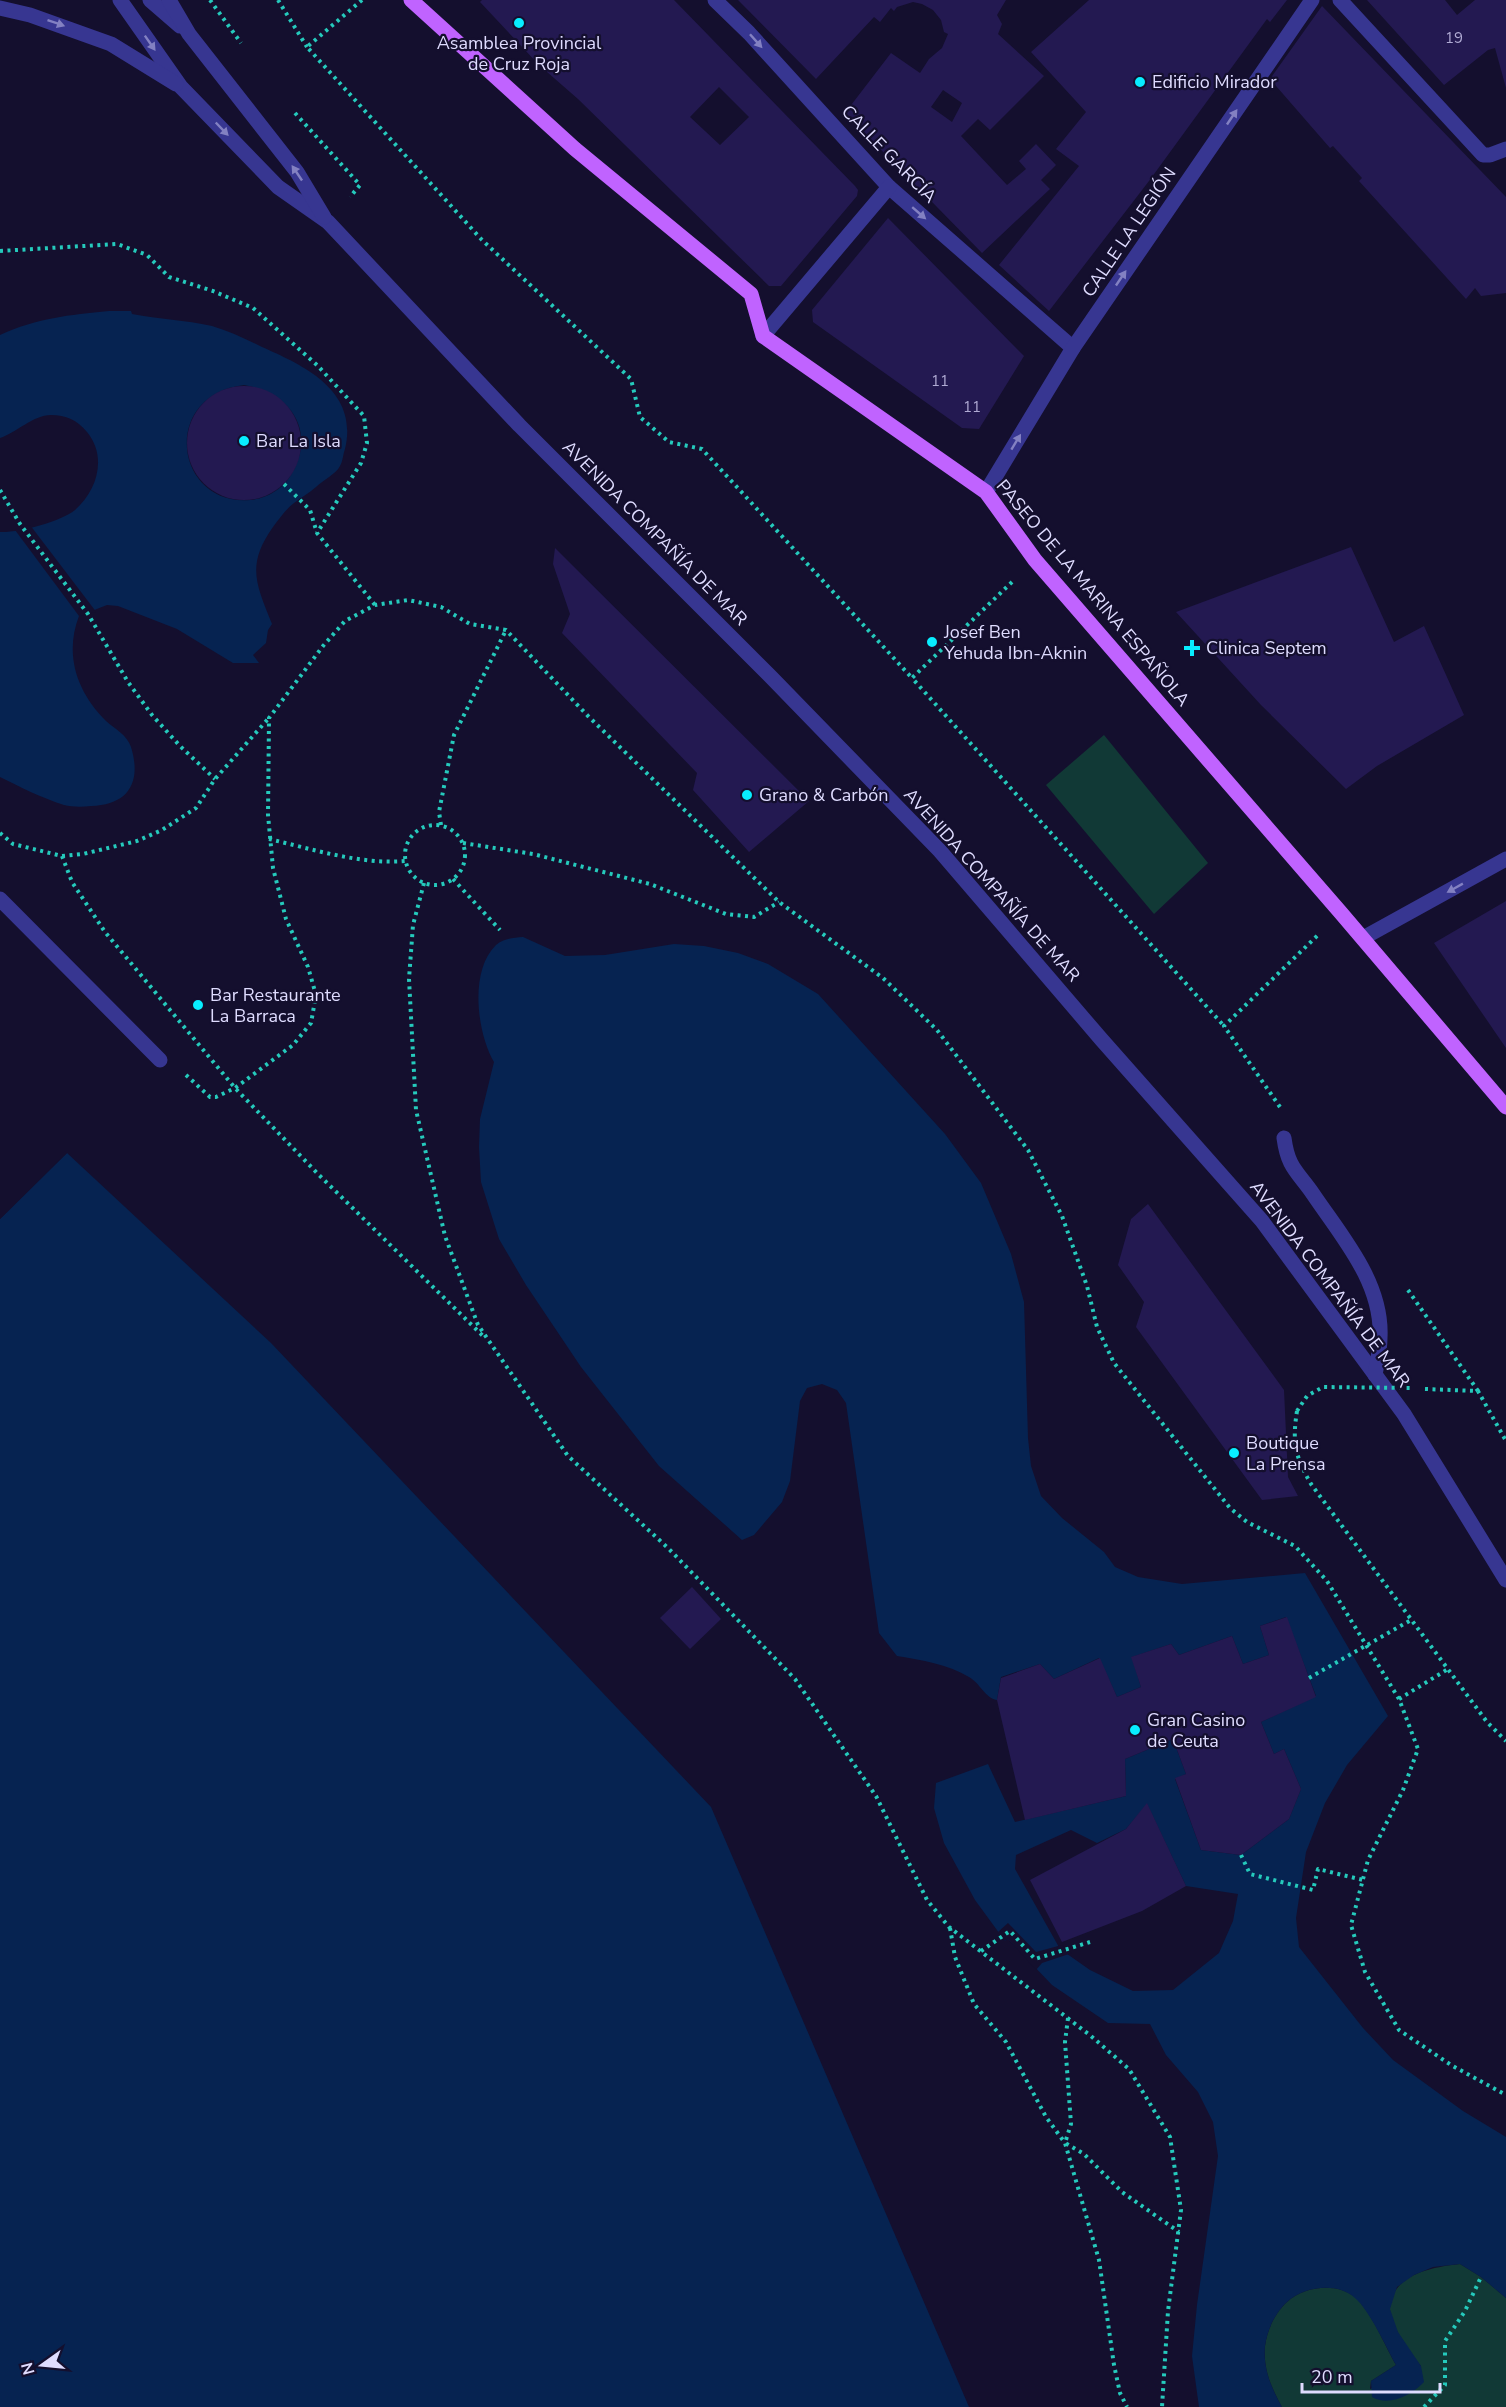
<svg xmlns="http://www.w3.org/2000/svg" width="1506" height="2407" font-family="'Nunito Sans',sans-serif">
	<rect width="100%" height="100%" fill="#140f2e"/>
	<g fill="#113936">
		<polygon points="1104,735 1208,863 1154,914 1046,785"/>
		<path d="M1460,2264L1481,2277L1506,2298V2407H1282C1271,2387 1263,2369 1265,2346C1267,2330 1275,2313 1287,2302C1304,2286 1338,2282 1356,2298C1372,2313 1385,2346 1396,2365L1371,2381L1370,2389L1421,2366C1411,2352 1389,2325 1390,2308C1392,2274 1433,2267 1460,2264Z"/>
	</g>
	<g fill="#062351" fill-rule="evenodd">
		<path d="M109,311H131L132,314C159,319 185,320 212,326C229,331 246,339 262,347C305,366 359,391 345,449C343,454 343,461 340,466C336,474 323,480 316,487C309,493 302,497 294,503C286,509 279,519 273,527C246,565 256,584 272,624L268,630L266,643L253,655L259,663H233L177,629L118,606L107,605L79,616C64,655 77,692 106,721C115,729 127,735 131,747C142,783 128,805 91,806C82,807 72,807 64,805C42,798 20,787 0,777V532C18,533 60,522 75,510C98,490 107,456 87,432C77,420 66,415 51,415C33,415 16,433 0,438V335C37,318 69,315 109,311ZM244,385C293,393 318,434 289,478C281,490 265,499 250,500C174,506 160,395 244,385Z"/>
		<path d="M523,937L565,956L605,955L674,944L704,946L738,953L768,964L818,994L945,1134L981,1183L1011,1254L1024,1302L1028,1438L1031,1466L1041,1496L1062,1518L1104,1552L1115,1567L1138,1577L1182,1584L1305,1573L1388,1716L1347,1765L1325,1803L1306,1852L1296,1918L1299,1947L1363,2028L1393,2060L1463,2111L1506,2137V2298L1481,2277L1460,2264L1433,2267L1414,2275L1397,2287L1390,2309L1398,2332L1421,2366L1424,2382C1412,2395 1389,2407 1372,2397L1371,2381L1396,2365C1386,2347 1370,2311 1355,2298C1338,2282 1304,2286 1287,2302C1275,2313 1267,2330 1265,2346C1263,2369 1271,2387 1282,2407H1199L1192,2356L1197,2305L1218,2156L1213,2122L1198,2092L1166,2055L1150,2024L1108,2023L1052,1985L1008,1939L1005,1941L975,1900L944,1843L934,1808L936,1783L988,1764L1015,1822L1126,1796L1125,1759L1173,1739L1186,1774L1175,1779L1201,1850L1241,1855L1289,1819L1301,1789L1284,1749L1274,1754L1261,1722L1316,1696L1286,1617L1260,1626L1269,1655L1243,1664L1232,1636L1179,1655L1171,1644L1132,1657L1141,1687L1117,1697L1099,1658L1054,1679L1040,1664L1001,1677L997,1700C985,1698 980,1683 969,1677C947,1664 922,1660 897,1656L879,1633L846,1403L837,1390L822,1384L807,1388L800,1401L790,1481L782,1502L754,1535L742,1540L659,1466L581,1367L526,1285L499,1239L481,1182L479,1147L480,1119L494,1062C477,1033 469,971 496,945C504,938 513,938 523,937ZM1147,1804L1186,1886L1238,1894L1233,1921L1219,1953L1173,1990L1133,1991L1090,1970L1060,1949L1015,1869L1016,1855L1071,1830L1097,1843L1126,1829Z"/>
		<polygon points="67,1153 271,1343 711,1807 969,2407 0,2407 0,1219"/>
	</g>
	<g fill="#140f2e">
		<polygon points="30,525 94,609 96,612 79,616 15,530 18,527"/>
		<polygon points="65,1151 67,1153 0,1219 0,1215"/>
		<polygon points="1008,1923 1036,1952 1062,1945 1072,1953 1042,1963 1036,1970 1008,1939 1005,1941 998,1932"/>
	</g>
	<g fill="#231951" fill-rule="evenodd">
		<path d="M482,0H674L855,186L858,190L857,196L781,286H769L578,99L539,65L480,2ZM719,87L749,117L720,145L690,117Z"/>
		<path d="M738,0H1006L997,15L1002,24L998,34L1044,76L990,130L978,119L961,136L1007,185L1026,169L1019,161L1036,144L1056,165L1041,180L1050,189L982,253L845,113L891,53L920,73L929,59L942,48L948,34L944,32L941,20L933,10L922,4L913,2L897,7L894,11L891,8L880,22L874,17L816,79ZM943,90L962,103L952,122L931,107Z"/>
		<polygon points="1089,0 1287,0 1270,22 1267,19 1149,181 1049,311 999,265 1079,166 1056,149 1086,112 1031,52"/>
		<polygon points="1367,0 1445,0 1457,15 1475,0 1506,0 1506,88 1495,48 1488,50 1444,85"/>
		<polygon points="1322,6 1506,197 1506,293 1481,296 1475,288 1466,299 1359,181 1362,178 1333,146 1330,148 1270,79"/>
		<polygon points="888,218 1024,356 979,429 962,428 813,322 812,310"/>
		<circle cx="244" cy="443" r="57"/>
		<polygon points="1351,547 1394,642 1424,626 1464,715 1377,766 1346,789 1261,705 1176,612"/>
		<polygon points="555,548 809,801 749,852 693,790 697,773 562,633 570,614 553,564"/>
		<polygon points="1506,901 1506,1048 1434,943"/>
		<polygon points="1148,1204 1284,1390 1288,1477 1298,1496 1262,1500 1136,1327 1144,1302 1118,1265 1131,1219"/>
		<polygon points="692,1587 721,1619 690,1649 660,1618"/>
		<polygon points="1287,1617 1316,1697 1261,1722 1274,1754 1284,1749 1301,1789 1289,1819 1241,1855 1201,1850 1175,1778 1186,1774 1173,1739 1125,1759 1126,1796 1025,1820 997,1700 1001,1678 1040,1664 1054,1679 1100,1658 1117,1697 1141,1687 1131,1657 1171,1644 1179,1655 1232,1636 1243,1664 1269,1655 1260,1626"/>
		<polygon points="1147,1803 1186,1886 1142,1911 1062,1942 1030,1880 1126,1829"/>
	</g>
	<g fill="none" stroke-linecap="round" stroke-linejoin="round">
		<g stroke="#25cabc" stroke-width="4" stroke-dasharray="3 4.5" stroke-linecap="butt">
			<polyline points="210,0 241,43"/>
			<polyline points="278,0 307,47"/>
			<polyline points="362,0 307,47 482,240 631,379 640,417 669,442 702,449 912,678"/>
			<polyline points="295,113 360,185 350,197"/>
			<polyline points="0,251 117,244 147,255 169,277 213,291 253,308 317,365 364,416 367,443 361,463 317,533"/>
			<polyline points="284,484 310,510 317,533 375,605"/>
			<polyline points="0,490 20,524 88,614 128,682 152,715 180,746 215,779"/>
			<polyline points="1012,582 912,678 1224,1026"/>
			<polyline points="441,825 439,812 454,735 506,630"/>
			<circle cx="435" cy="855" r="30"/>
			<polyline points="0,833 13,844 62,856 83,854 137,841 162,830 196,808 215,779 268,719"/>
			<path d="M269,839C312,849 361,865 406,861"/>
			<polyline points="463,843 533,854 650,884 726,914 754,917 779,902"/>
			<polyline points="62,856 72,882 105,932 235,1088 319,1175 485,1338"/>
			<polyline points="453,879 500,930"/>
			<polyline points="424,883 413,925 409,979 416,1110 445,1236 478,1325 568,1456 668,1548 795,1679 876,1796 927,1900 949,1927 1091,2036 1129,2069 1170,2137 1181,2210 1168,2311 1162,2407"/>
			<polyline points="186,1075 210,1097 216,1097 235,1088 293,1045 311,1023 316,995 308,967 286,919 273,868 268,815 269,718 323,646 345,621 375,605 408,600 441,607 470,624 506,630 588,716 779,902 883,978 937,1030 1028,1150 1062,1216 1087,1286 1097,1327 1114,1363 1230,1508 1247,1522 1295,1546 1327,1581 1399,1699 1418,1749 1403,1790 1368,1860 1351,1925 1365,1972 1399,2030 1451,2065 1506,2095"/>
			<polyline points="1280,1107 1224,1026 1318,935"/>
			<polyline points="1408,1290 1478,1391"/>
			<polyline points="1425,1389 1478,1391 1506,1441"/>
			<path d="M1297,1411C1292,1443 1295,1456 1311,1484L1487,1722L1506,1741"/>
			<polyline points="1399,1699 1448,1669"/>
			<polyline points="1241,1855 1250,1874 1313,1890 1318,1869 1363,1880"/>
			<polyline points="950,1928 955,1957 974,2004 1006,2042 1046,2117 1065,2143 1099,2260 1114,2365 1120,2393 1127,2407"/>
			<polyline points="981,1951 1010,1931 1035,1959 1090,1942"/>
			<polyline points="1068,2018 1065,2042 1071,2124 1065,2143 1084,2154 1122,2192 1179,2232"/>
			<polyline points="1424,2407 1445,2385 1445,2341 1465,2311 1481,2277"/>
		</g>
		<g stroke="#373691" stroke-width="15">
			<polyline points="120,0 181,87 278,187 328,222 519,425 771,677 940,851 1101,1039 1262,1221 1404,1414 1506,1580"/>
			<polyline points="150,0 180,26"/>
			<polyline points="169,0 189,34 297,172 324,217"/>
			<polyline points="715,0 749,33 889,187 1073,348"/>
			<polyline points="1340,0 1483,155 1490,155 1506,149"/>
			<polyline points="0,8 30,15 111,44 176,84"/>
			<polyline points="763,336 889,187"/>
			<polyline points="986,492 1073,348 1312,0"/>
			<polyline points="0,899 160,1060"/>
			<polyline points="1363,938 1506,859"/>
			<path d="M1284,1138C1288,1168 1297,1171 1313,1194C1342,1237 1383,1283 1380,1338C1380,1351 1377,1363 1375,1375"/>
		</g>
		<polyline stroke="#c063ff" stroke-width="15" points="411,0 575,149 751,294 763,336 986,492 1035,560 1341,913 1506,1107"/>
		<g stroke="#25cabc" stroke-width="4" stroke-dasharray="3 4.5" stroke-linecap="butt">
			<polyline points="1297,1411 1307,1396 1323,1387 1414,1388"/>
			<polyline points="1309,1678 1411,1620"/>
		</g>
	</g>
	<defs><path id="oneway-solid" d="M-6-.8H1V-3.2L6.5 0L1 3.2V.8H-6Z" transform="scale(1.5)"/></defs>
	<g fill="#8381c2">
		<use href="#oneway-solid" transform="translate(56 23) rotate(19)"/>
		<use href="#oneway-solid" transform="translate(756 41) rotate(48)"/>
		<use href="#oneway-solid" transform="translate(150 43) rotate(55)"/>
		<use href="#oneway-solid" transform="translate(1232 117) rotate(-56)"/>
		<use href="#oneway-solid" transform="translate(222 129) rotate(46)"/>
		<use href="#oneway-solid" transform="translate(297 173) rotate(-124)"/>
		<use href="#oneway-solid" transform="translate(919 213) rotate(41)"/>
		<use href="#oneway-solid" transform="translate(1121 278) rotate(-56)"/>
		<use href="#oneway-solid" transform="translate(1016 442) rotate(-59)"/>
		<use href="#oneway-solid" transform="translate(1455 888) rotate(151)"/>
	</g>
	<g fill="#08edff" stroke="#140f2e" stroke-width="2">
		<circle cx="519" cy="23" r="6"/>
		<circle cx="1140" cy="82" r="6"/>
		<circle cx="244" cy="441" r="6"/>
		<circle cx="932" cy="642" r="6"/>
		<path d="M1189 639h6v6h6v6h-6v6h-6v-6h-6v-6h6z"/>
		<circle cx="747" cy="795" r="6"/>
		<circle cx="198" cy="1005" r="6"/>
		<circle cx="1234" cy="1453" r="6"/>
		<circle cx="1135" cy="1730" r="6"/>
	</g>
	<g text-anchor="middle" dominant-baseline="central" stroke-width="4.5" stroke-linejoin="round" paint-order="stroke">
		<g font-size="15" fill="#b0abd4">
			<text x="1454" y="38">19</text>
			<text x="940" y="381">11</text>
			<text x="972" y="407">11</text>
		</g>
		<g font-size="18" fill="#dfdcff" stroke="#140f2e" text-anchor="start">
			<text x="519" y="43" text-anchor="middle">Asamblea Provincial<tspan x="519" dy="21">de Cruz Roja</tspan></text>
			<text x="1152" y="82">Edificio Mirador</text>
			<text x="256" y="441">Bar La Isla</text>
			<text x="944" y="632">Josef Ben<tspan x="944" dy="21">Yehuda Ibn-Aknin</tspan></text>
			<text x="1206" y="648">Clinica Septem</text>
			<text x="759" y="795">Grano &amp; Carbón</text>
			<text x="210" y="995">Bar Restaurante<tspan x="210" dy="21">La Barraca</tspan></text>
			<text x="1246" y="1443">Boutique<tspan x="1246" dy="21">La Prensa</tspan></text>
			<text x="1147" y="1720">Gran Casino<tspan x="1147" dy="21">de Ceuta</tspan></text>
		</g>
		<g font-size="18" fill="#dfdcff" stroke="#140f2e">
			<text transform="translate(889 154) rotate(46)">CALLE GARCÍA</text>
			<text transform="translate(1129 232) rotate(-56)">CALLE LA LEGIÓN</text>
			<text transform="translate(655 533) rotate(45)">AVENIDA COMPAÑÍA DE MAR</text>
			<text transform="translate(1093 593) rotate(50)">PASEO DE LA MARINA ESPAÑOLA</text>
			<text transform="translate(992 885) rotate(48)">AVENIDA COMPAÑÍA DE MAR</text>
			<text transform="translate(1330 1284) rotate(53)">AVENIDA COMPAÑÍA DE MAR</text>
		</g>
	</g>
	<g transform="translate(42 2365) rotate(255)" stroke="#140f2e" stroke-width="4.5" paint-order="stroke">
	<path d="M0-4.5L10 22L0 15L-10 22Z" fill="#dfdcff"/>
	<text y="-9" font-size="16" font-weight="bold" text-anchor="middle" fill="#dfdcff">N</text>
	</g>
	<path d="M1302 2383v9h138v-9" fill="none" stroke="#dfdcff" stroke-width="3"/>
	<text x="1311" y="2383" font-size="18" fill="#dfdcff" stroke="#140f2e" stroke-width="4.5" paint-order="stroke">20 m</text>
</svg>
